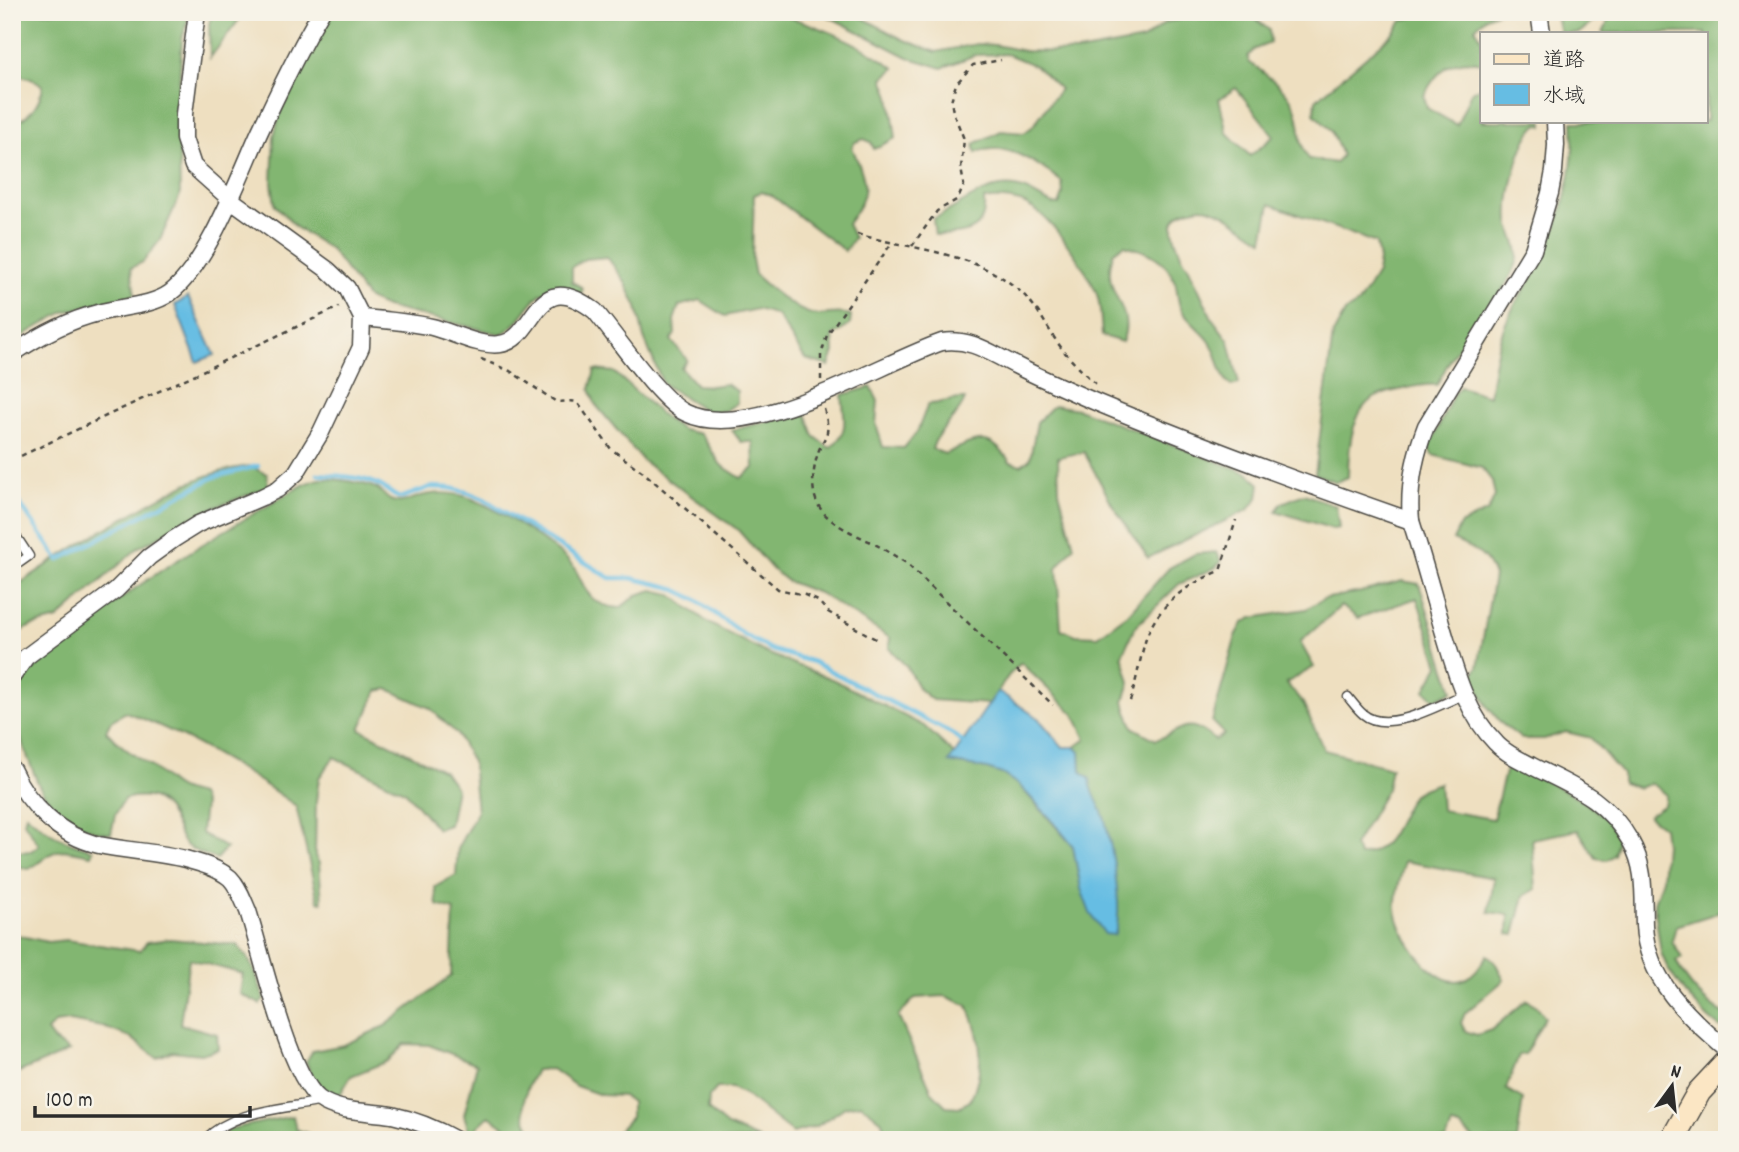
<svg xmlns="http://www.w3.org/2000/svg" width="1739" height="1152" font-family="Dekko,'Klee One',sans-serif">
	<rect width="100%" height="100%" fill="#f7f3e8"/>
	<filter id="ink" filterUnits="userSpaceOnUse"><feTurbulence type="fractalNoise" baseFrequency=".0143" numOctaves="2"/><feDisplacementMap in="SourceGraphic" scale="14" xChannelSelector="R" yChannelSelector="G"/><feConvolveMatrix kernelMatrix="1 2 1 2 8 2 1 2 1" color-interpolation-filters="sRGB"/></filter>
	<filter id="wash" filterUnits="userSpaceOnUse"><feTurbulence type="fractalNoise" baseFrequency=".00686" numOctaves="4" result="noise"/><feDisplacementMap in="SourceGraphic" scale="28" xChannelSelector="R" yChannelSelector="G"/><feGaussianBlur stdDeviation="1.57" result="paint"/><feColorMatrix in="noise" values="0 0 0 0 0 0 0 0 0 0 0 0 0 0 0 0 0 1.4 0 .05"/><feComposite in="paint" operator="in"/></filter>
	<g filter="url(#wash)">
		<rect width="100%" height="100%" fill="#eedfc0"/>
		<g fill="#82b671" stroke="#56704e" stroke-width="2" fill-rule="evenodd">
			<path d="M12,12H190L182,39L178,103L180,195L160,240L143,262L131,268L135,295L64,312L12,342V124C29,118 40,104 43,86L31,78L12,75Z"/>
			<polygon points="212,12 245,12 210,58 209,24"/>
			<path d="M334,12H771C818,25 855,40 895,68L883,78L890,96L896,138L874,149L871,142L864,139L855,142L852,147C867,185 872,190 847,224L854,238L845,251L771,195L761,192L754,195L752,259L755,275C768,287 799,314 817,315C829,315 839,311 851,315L850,325L833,336L834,352L829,366L805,359L777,315L757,309L725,316L700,300L679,306L674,320L675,334L671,340L687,360L681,368L696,385L711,386L726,384L737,391V403L725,411L708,412L663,384L644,338L637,307L624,280L607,257L585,259L572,267V282L583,288L581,294C573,292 563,287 554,288C530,292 522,327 500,334L386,307L368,299L330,249L297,228L275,205L272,183L274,136L280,112L321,28Z"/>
			<path d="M820,12H852L902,39L936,52L977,44L995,45L1025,51L1077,52L1143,40L1166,22L1194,17L1223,19L1241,14L1252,16L1269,30L1270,43L1255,49L1248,56L1249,62C1269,77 1293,91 1298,118C1302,137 1298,141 1309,159L1336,163L1342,155L1331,130L1314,114L1316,100L1390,36L1402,21L1425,12H1498L1486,17L1475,28L1482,39V63C1452,56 1436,71 1424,96L1427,108L1457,125L1471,92L1482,87V121H1543V126L1538,124C1519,140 1507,196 1509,221C1510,232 1519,246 1518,257C1513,286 1472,327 1455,352C1448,362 1443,374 1437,385C1426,384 1416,386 1404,389C1393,391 1382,393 1372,399C1350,414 1348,453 1348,477L1336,482L1315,474L1333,334L1345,312L1358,304L1377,273L1379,260L1376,243L1270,204L1263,240C1244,230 1224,208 1201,207C1200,207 1192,209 1190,209C1168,215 1171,229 1178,247C1181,254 1183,261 1188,266L1212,318L1229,341L1239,384L1231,386C1218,374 1220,356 1210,342C1202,330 1188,322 1181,309C1177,301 1178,291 1175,282C1165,257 1147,251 1124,245L1113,253C1112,258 1110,264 1110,270C1108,297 1135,311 1122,342L1102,336C1101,324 1101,310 1098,298C1092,276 1054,222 1035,210C1020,199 1002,197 984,200C987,235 962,234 935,235L933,219C960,207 987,180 1019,188C1034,191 1045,204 1059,205L1063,194L1062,182C1039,164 1004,139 976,153L974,144L1001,131L1024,133L1032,127L1060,89L1036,66L1007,54L975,55L942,68L910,58ZM1236,88L1274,136L1250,156L1227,133L1219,99Z"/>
			<path d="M1555,12H1727V910L1676,926L1672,941L1682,958L1676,961C1686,983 1705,1004 1727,1016V1028L1719,1027L1708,1018L1684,992L1668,969L1661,953L1654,903L1662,879L1665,844L1663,827L1648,816L1664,805L1666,795L1651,783L1639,788L1622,783V774L1591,738L1566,732L1544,739H1522L1502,724L1487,706L1472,676L1478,667L1494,576C1487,554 1473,549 1453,540L1460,525L1488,511L1495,496L1492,481L1482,468L1432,455L1429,448L1454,393L1460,387L1489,396C1493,372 1496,346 1506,323C1514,301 1531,283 1541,262C1562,220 1576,168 1573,122L1706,121V33H1603L1608,22L1600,16L1579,33H1560Z"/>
			<path d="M595,370L614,372L666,419L683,430L701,434L721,465L741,478L754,468L753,442H741L732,430L782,418L805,410L814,436L830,448C850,432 844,418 842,395L871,387L878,401L876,424L883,447L904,448L917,432L928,404C941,404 951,398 965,399C958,419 938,428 932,449L945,454C976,440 988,430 1010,462L1021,465L1030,459L1037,422L1054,405L1078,409L1248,473L1260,484L1258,498L1248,510L1148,558L1112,504L1084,452L1058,457L1059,491L1074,546L1057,568L1061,629L1076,635L1098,636L1128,614L1169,568L1195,554L1217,552L1221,562L1215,568L1179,584L1135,627L1122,655L1130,682L1124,701L1127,712L1134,728L1156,740C1186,729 1186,716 1215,740L1224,734L1212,722L1236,636L1243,623L1252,618L1306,609L1323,599L1361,592L1402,581L1419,584L1453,691L1435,700L1425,690L1439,665L1417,598L1358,618L1341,606L1300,642L1314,667L1286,683L1303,703L1324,750L1391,768L1387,789L1354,846L1359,856C1394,851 1395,819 1413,795C1418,789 1431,786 1439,783L1441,810L1493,819L1505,772L1510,764C1537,778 1611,806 1617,839C1618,843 1615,851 1614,855L1607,860L1596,858L1578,830L1532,839L1536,889L1524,896L1514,935L1508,934L1509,915L1489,912L1494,878L1404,861C1402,876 1394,895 1396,909C1398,934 1435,992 1465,979C1476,974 1481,964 1487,955L1495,962L1504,980L1465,1013L1461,1023L1465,1031L1477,1035L1491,1030L1527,1000L1537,1006L1545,1017L1525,1054L1519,1055L1506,1089L1523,1099L1517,1140H1475L1460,1127L1452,1125L1446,1140H886L882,1121L861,1104L845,1107L817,1126L793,1133L744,1094L732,1088H717L709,1097L708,1110L727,1126L760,1140H610L631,1117V1102L623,1096L601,1095L576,1086L552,1069L536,1070C521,1096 517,1117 540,1140H525L489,1116L470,1134L464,1115L477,1064L429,1045L404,1044L388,1061L351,1076L339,1096H331L314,1083L306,1061L313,1051L344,1045L385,1026L451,976L454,910L437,905L435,887L456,875L458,847L477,812L472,762L457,734L430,708L388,689L377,691L360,729L444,771L456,788L449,825L437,829L406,792L334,757L319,778L316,801L315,856L319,863L322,902L318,901L296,806C244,769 187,735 126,712L111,721L106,731C120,746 132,754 149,765C172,781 168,788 200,795L204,805L201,833L226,848L216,859C207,855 193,852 186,845C180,840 179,833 176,826C165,799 151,792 124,799L115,815L111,834C84,833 47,807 37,781C27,753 5,715 21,685C31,669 49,656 63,644C126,590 197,546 269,505C281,498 307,480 321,479C334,478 366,483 378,489C382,492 385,497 390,500C403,506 413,497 425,495C440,492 458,493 472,499C504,512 535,534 562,555C589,575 576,605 620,608L637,595L653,590L670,594L710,624L764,652L834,680L924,726L954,754L949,762L987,769L1002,774L1019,785L1073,846L1081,889L1104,818L1090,790V779L1081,771L1080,752L1075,747L1086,739L1074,714L1021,663L1009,675L989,704L932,700L919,689L907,667L889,648L890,638L821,594L787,581L773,570L738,530L643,461L595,404L590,389ZM945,996L967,1005C983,1038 985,1068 970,1101L959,1107L946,1106L932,1092L898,1016L915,998Z"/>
			<path d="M249,466L267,474L268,487L211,509L139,547L58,619L31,626L12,636V589C49,563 86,539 126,517C167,493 201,472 249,466Z"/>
			<polygon points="1304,494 1336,506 1339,528 1333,529 1276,511 1282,503"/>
			<path d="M26,814C51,835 62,841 93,850L91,855C52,846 60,849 29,869L12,865V844L20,852L31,851L39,845L24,822Z"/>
			<path d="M12,934L48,942L66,940L140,951L147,942L170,939L237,945C252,959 258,980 264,999L260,1004L240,994L243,974L189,959L180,1024L217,1034L218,1049L201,1054L172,1051L157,1058L130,1037L103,1027L69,1021L55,1023L47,1031L54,1041L69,1051L12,1075Z"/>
			<polygon points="293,1116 296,1129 324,1140 219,1140 230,1129"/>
		</g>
		<g fill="#66bde3" stroke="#487487" stroke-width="2">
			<polygon points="188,297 215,355 197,362 175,305"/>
			<path d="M998,691L1038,718L1063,747H1075L1080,752L1081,771L1090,779C1091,795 1101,805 1105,820C1111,844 1125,914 1114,935L1105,934L1090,913L1081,889L1073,846L1051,819L1019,785L1002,774L987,769L949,762Z"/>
		</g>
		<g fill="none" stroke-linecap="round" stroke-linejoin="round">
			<g stroke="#66bde3" stroke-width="4.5">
				<path d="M318,474C337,476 363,476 381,486C389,490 389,494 400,498L431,487L450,488L467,492L484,499L610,578H631L670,587L695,599L744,635L772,650L813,662L953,734L962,742"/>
				<polyline points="12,493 59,560 214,477 258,466"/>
			</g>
		</g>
	</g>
	<g filter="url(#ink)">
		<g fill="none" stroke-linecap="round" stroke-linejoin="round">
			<g stroke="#484641" stroke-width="11">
				<g id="service">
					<polyline points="12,530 29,556 12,568"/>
					<path d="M1348,697C1353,703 1358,710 1363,714C1388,735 1438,705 1463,695"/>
					<path d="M204,1140C236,1109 281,1110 322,1101"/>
				</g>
			</g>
			<g stroke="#484641" stroke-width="19">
				<g id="minor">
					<polyline points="1539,12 1542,33"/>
					<path d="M1555,121L1556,145L1554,171L1550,193L1533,250L1426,426C1414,457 1408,488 1411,521C1423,558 1433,596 1444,633C1456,673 1466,713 1496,743C1505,753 1520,760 1532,766C1574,787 1606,798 1631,842C1646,868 1643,896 1644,925C1646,978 1689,1018 1727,1050"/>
					<path d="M362,318C386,320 409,322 432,327C452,332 480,347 500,344C538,339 533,264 595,311C616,336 660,401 686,413C750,444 878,364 942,342C972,338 990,353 1015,365C1042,379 1070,391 1098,403C1201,446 1305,484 1411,521"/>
					<path d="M12,354C39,336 66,321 98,313C121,306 150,307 170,293C208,264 240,175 260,131C279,91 298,50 321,12"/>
					<polyline points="12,677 26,657 116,590 149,557 174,539 198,524 262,497 278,489 296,473 321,432 361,347 362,318 347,288 328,270 230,199 193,166 184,139 184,114 197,12"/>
					<path d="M12,769C28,805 60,836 99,845C128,851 157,852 185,859C200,863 218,868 230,878C239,887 243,900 248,911C261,950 290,1085 324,1102C345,1113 369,1111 392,1115C415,1120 435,1128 456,1140"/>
				</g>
			</g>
			<g stroke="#484641" stroke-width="26">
				<polyline id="secondary" points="1672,1140 1699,1092 1727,1062"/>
			</g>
			<g stroke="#484641" stroke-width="2.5" stroke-dasharray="5 5" stroke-linecap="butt">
				<path d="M857,234C912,250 983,252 1026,297C1040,311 1048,330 1060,346C1070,360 1084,373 1097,385"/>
				<polyline points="912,246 937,211 958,199 964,185 961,168 964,139 953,112 951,101 956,84 973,65 1001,60"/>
				<path d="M481,359L510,371L555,401C562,403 569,400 577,402L611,449L643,472L778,589L805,595L818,601L828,612L879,641"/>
				<polyline points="821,380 821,355 827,335 891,244"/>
				<path d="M824,409C833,441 822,433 816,460C804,512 831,523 873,543C884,549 895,556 906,563L1053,705"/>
				<polyline points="12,460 339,307"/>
				<path d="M1130,701C1137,681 1141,651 1148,633C1163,600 1189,584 1220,571L1236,520"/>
			</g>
			<use href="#service" stroke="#fff" stroke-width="8"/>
			<use href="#minor" stroke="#fff" stroke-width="16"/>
			<use href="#secondary" stroke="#fbe6c4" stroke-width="23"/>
		</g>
	</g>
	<rect width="1739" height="1152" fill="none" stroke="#f7f3e8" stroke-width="42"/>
	<rect x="1480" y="32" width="228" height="91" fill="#f7f3e8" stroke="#a5a39c" stroke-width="2"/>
	<rect x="1494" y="54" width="35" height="10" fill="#fbe6c4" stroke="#a5a39c" stroke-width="2"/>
	<text x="1543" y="66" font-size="21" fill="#2b2b2b">道路</text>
	<rect x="1494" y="84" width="35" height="21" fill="#66bde3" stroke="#a5a39c" stroke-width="2"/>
	<text x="1543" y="102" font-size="21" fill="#2b2b2b">水域</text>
	<g transform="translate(1672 1086) rotate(15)" stroke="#f7f3e8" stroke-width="5" paint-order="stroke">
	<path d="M0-5L12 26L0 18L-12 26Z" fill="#2b2b2b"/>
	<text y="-10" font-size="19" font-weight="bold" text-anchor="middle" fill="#2b2b2b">N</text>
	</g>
	<path d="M35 1106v10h215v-10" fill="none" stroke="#2b2b2b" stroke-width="3.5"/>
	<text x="46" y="1106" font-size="21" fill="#2b2b2b" stroke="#f7f3e8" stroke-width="5" paint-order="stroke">100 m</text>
</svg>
